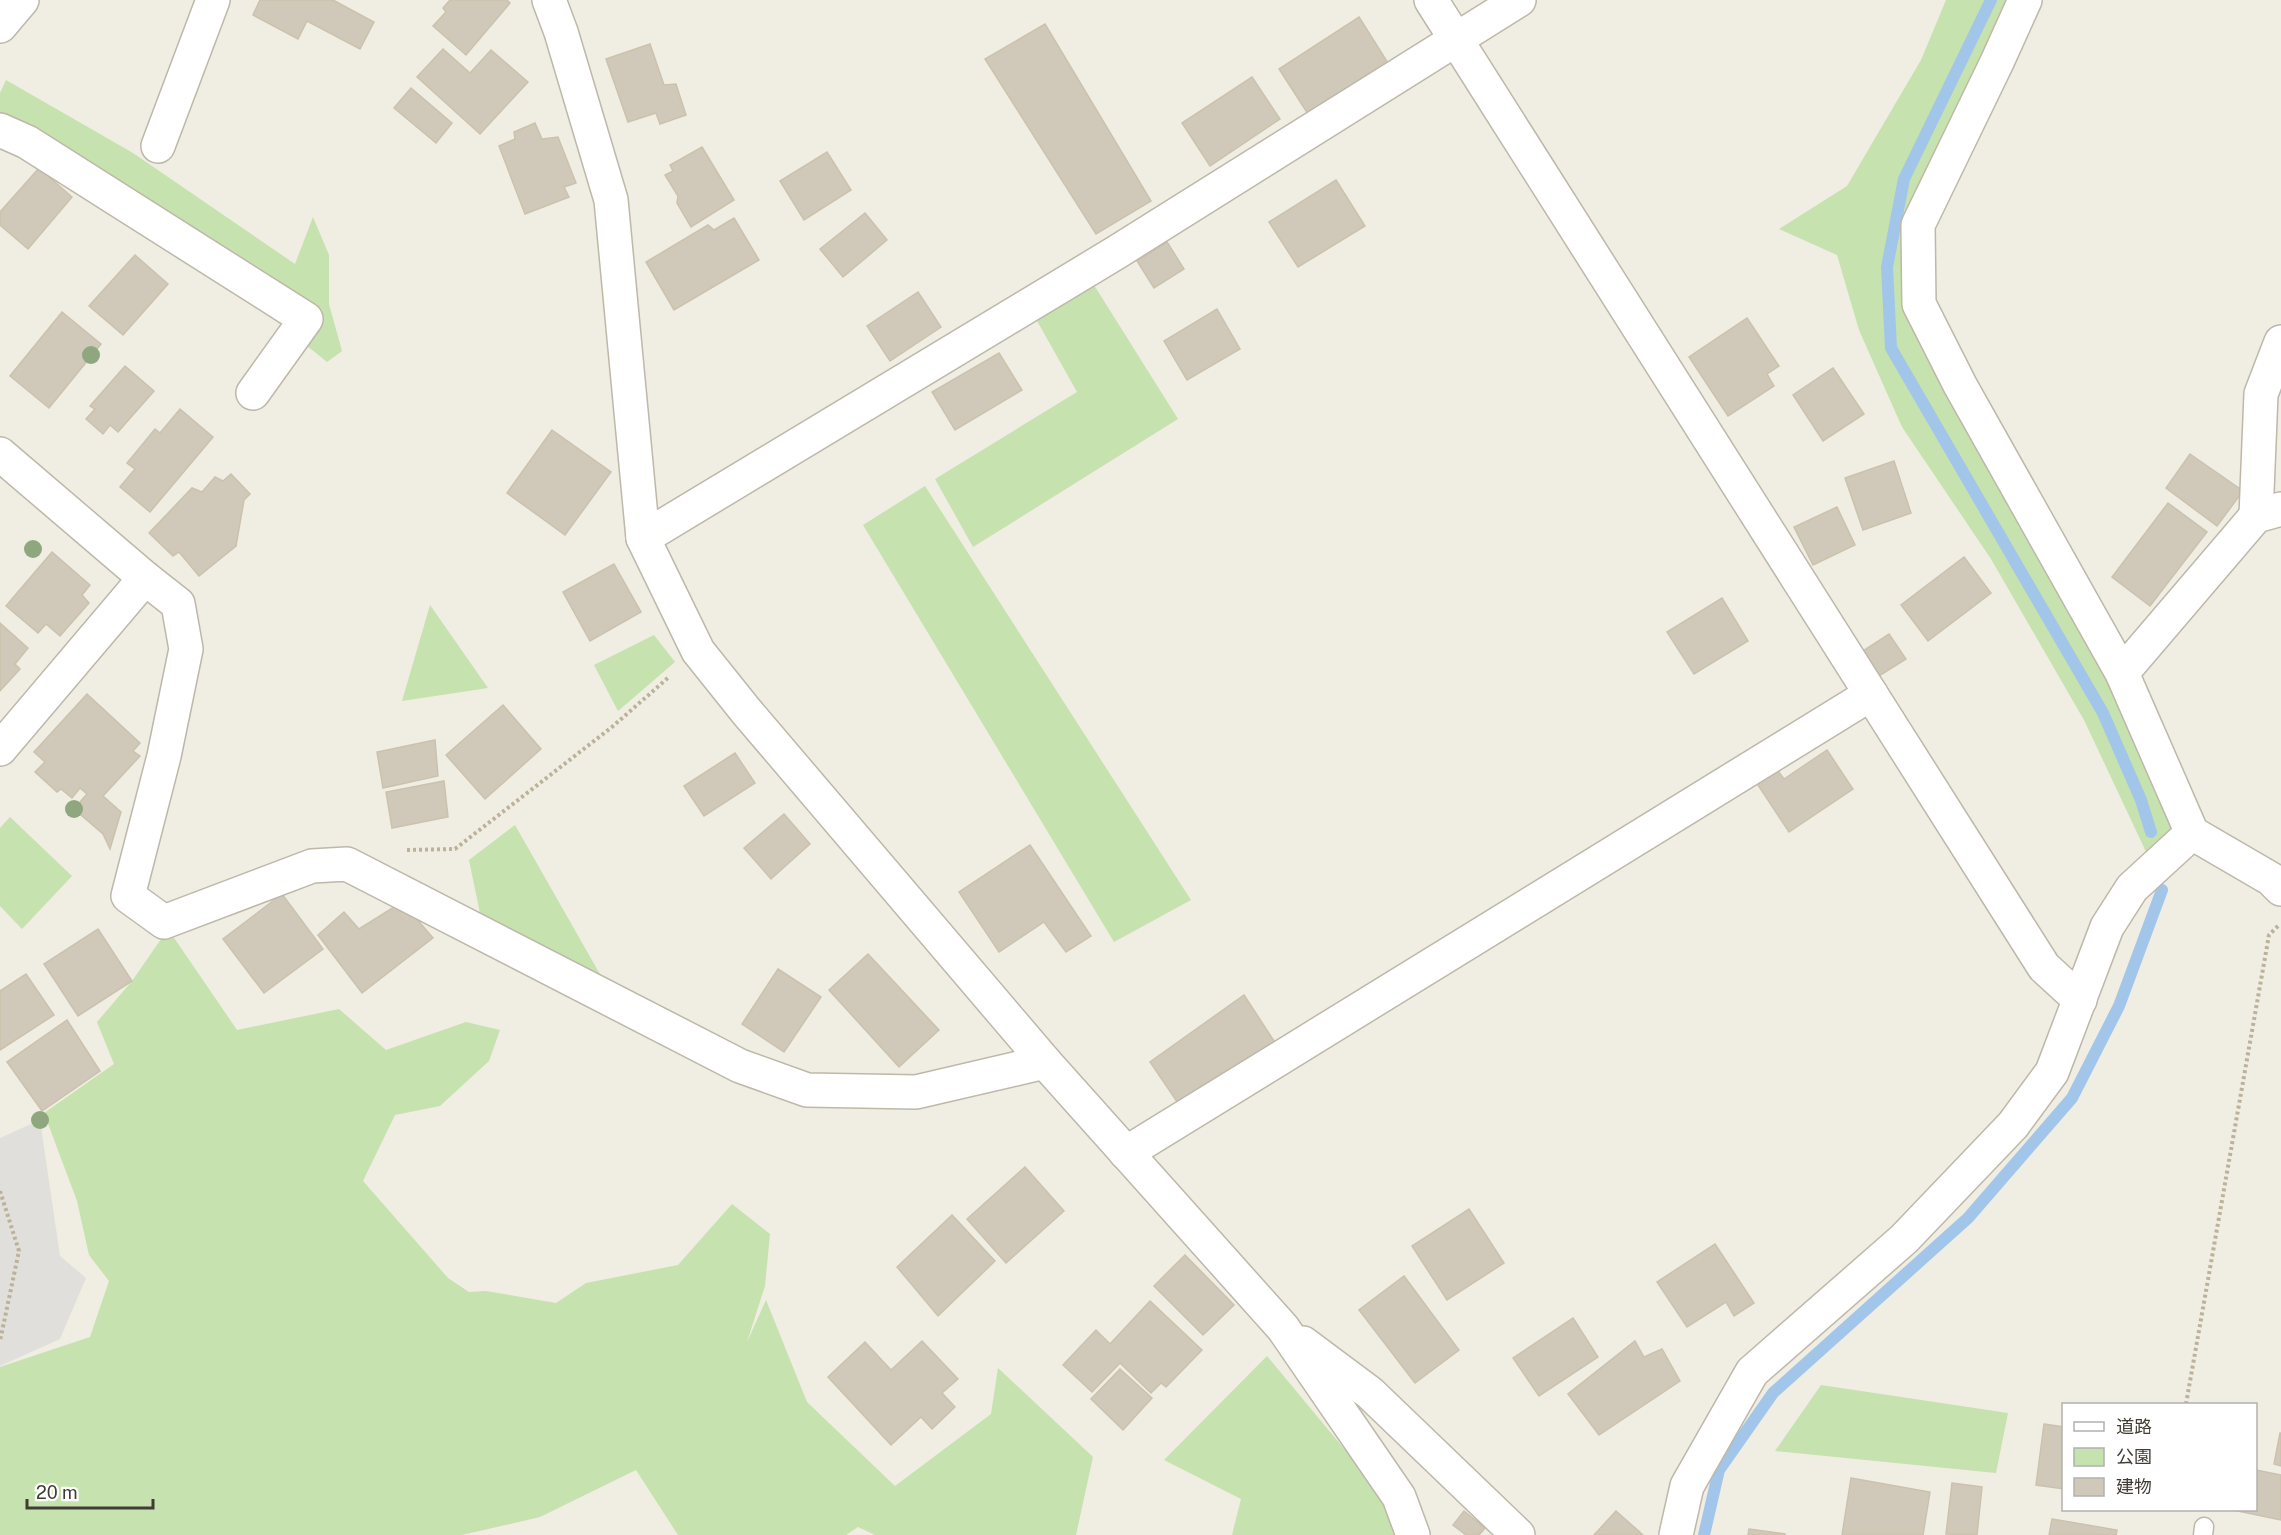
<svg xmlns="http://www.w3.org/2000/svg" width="2281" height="1535" font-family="'Public Sans','Noto Sans JP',sans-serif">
	<rect width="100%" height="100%" fill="#f0ede3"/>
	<g fill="#c6e2ae">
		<polygon points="1946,0 2019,0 1918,225 1919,303 2188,824 2148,856 2084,720 1991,559 1902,427 1859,330 1837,255 1779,229 1847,186 1921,60"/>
		<polygon points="6,80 133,153 295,264 313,217 329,255 329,304 342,351 327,362 52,140 0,115 0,93"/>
		<polygon points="1094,285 1178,419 973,547 935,479 1077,392 1036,319"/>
		<polygon points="925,486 1191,900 1114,942 863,525"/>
		<polygon points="430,605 488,688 402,701"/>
		<polygon points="654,635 675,662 618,711 594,665"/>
		<polygon points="10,817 72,876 22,929 0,906 0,828"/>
		<polygon points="515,825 605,983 481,918 469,860"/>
		<polygon points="168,929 237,1030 339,1009 386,1050 466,1022 500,1030 489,1061 440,1106 395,1115 363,1181 448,1278 469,1292 486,1291 556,1303 586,1283 678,1265 732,1204 770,1234 765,1286 747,1342 766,1300 807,1402 895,1486 991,1414 998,1368 1093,1457 1076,1535 875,1535 858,1527 846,1535 678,1535 636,1470 540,1517 462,1535 0,1535 0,1367 90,1337 109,1281 89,1255 77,1201 44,1113 114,1064 97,1022 132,981"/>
		<polygon points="1267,1356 1389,1503 1398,1535 1232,1535 1241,1499 1164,1460"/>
		<polygon points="1821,1385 2008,1413 1996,1473 1775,1451"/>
	</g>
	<polygon fill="#e1dfdb" points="40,1120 60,1256 86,1278 60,1339 0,1366 0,1138"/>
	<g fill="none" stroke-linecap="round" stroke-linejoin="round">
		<g stroke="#a2c6e9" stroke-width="12">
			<polyline points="1991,0 1904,179 1887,267 1891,348 2103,713 2141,800 2151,832"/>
			<polyline points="1704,1535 1719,1470 1773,1393 1968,1218 2072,1098 2119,1006 2162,890"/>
		</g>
	</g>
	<g fill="#d0c9b9" stroke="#cbc2ad" stroke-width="1.5">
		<polygon points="260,0 333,0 374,22 360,49 307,21 298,39 253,15"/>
		<polygon points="450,0 507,0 510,3 466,55 433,26 446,12 443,8"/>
		<polygon points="1359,17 1388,63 1308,114 1279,69"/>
		<polygon points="1045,24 1151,201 1096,234 985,59"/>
		<polygon points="650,44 664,85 676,84 686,115 660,124 656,113 628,122 606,59"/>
		<polygon points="443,49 470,73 491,50 528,82 480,134 417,77"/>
		<polygon points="1252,77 1280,119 1210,166 1182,123"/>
		<polygon points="411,88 452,123 436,143 394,108"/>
		<polygon points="535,123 542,139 558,137 576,183 564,187 569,197 525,214 499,146 515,139 514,132"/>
		<polygon points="702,147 734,200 691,227 677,203 678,196 665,175 673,171 670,165"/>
		<polygon points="827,152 851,190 804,220 780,181"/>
		<polygon points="39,168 72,197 28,249 0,225 0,212"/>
		<polygon points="1336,180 1365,226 1298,267 1269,222"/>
		<polygon points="865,213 887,240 843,277 820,249"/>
		<polygon points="734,218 759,260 674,310 646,262 708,225 714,230"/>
		<polygon points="1167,242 1184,269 1154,288 1137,261"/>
		<polygon points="135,255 168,284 123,335 89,306"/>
		<polygon points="918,292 941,327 890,361 867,326"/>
		<polygon points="1217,309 1240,349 1187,380 1164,341"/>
		<polygon points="62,312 101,344 49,408 10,376"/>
		<polygon points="1747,318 1779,366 1767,374 1774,386 1728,416 1689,357"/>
		<polygon points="999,353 1022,390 955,430 932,392"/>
		<polygon points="125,366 154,391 118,432 110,425 103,434 86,419 95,409 90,406"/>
		<polygon points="1833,368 1864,414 1823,441 1793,395"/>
		<polygon points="180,409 213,437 150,512 120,487 135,469 127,463 155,429 160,433"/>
		<polygon points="552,430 611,472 565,535 507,493"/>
		<polygon points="2190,454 2243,491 2217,526 2166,488"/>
		<polygon points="1894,461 1911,513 1863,530 1845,478"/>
		<polygon points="231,474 250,494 244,500 236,546 199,576 179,552 173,556 149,533 192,488 202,492 215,477 223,481"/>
		<polygon points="2168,503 2207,532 2150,606 2112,577"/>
		<polygon points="1837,507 1855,545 1813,565 1794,527"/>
		<polygon points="52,552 90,585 82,595 89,603 60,636 46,624 38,633 6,606"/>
		<polygon points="1964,557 1991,593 1928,641 1901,605"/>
		<polygon points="614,564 641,612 590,641 563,592"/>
		<polygon points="1722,598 1748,641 1694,674 1667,632"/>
		<polygon points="0,623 28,648 15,664 20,669 0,691"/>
		<polygon points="1889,634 1906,659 1879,676 1863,651"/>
		<polygon points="87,694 140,743 133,751 140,756 103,796 121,812 110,849 103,834 74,809 87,794 80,788 72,798 61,789 57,792 35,772 45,762 34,752"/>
		<polygon points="503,705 541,749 485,799 446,755"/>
		<polygon points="435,740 438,776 383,788 377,752"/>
		<polygon points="1827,750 1853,789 1789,832 1756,782 1776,768 1784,779"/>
		<polygon points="735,753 755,783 704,816 684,786"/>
		<polygon points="444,781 448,817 392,828 386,792"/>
		<polygon points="784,814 810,844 771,879 744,848"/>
		<polygon points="1030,845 1091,936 1066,952 1044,922 999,952 959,892"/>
		<polygon points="282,894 323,949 264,993 223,939"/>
		<polygon points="402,902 433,938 362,993 318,935 344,912 359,929"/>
		<polygon points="98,929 132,981 78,1016 44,964"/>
		<polygon points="868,954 939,1030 899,1067 829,990"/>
		<polygon points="778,969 821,997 784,1052 742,1024"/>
		<polygon points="26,974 54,1015 0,1050 0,991"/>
		<polygon points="1244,995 1278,1047 1182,1109 1150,1062"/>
		<polygon points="67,1020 100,1071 42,1111 7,1062"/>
		<polygon points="1025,1167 1064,1211 1006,1263 967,1219"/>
		<polygon points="1469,1209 1504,1263 1447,1300 1412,1246"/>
		<polygon points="952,1215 995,1261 938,1316 897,1267"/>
		<polygon points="1715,1244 1754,1303 1734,1316 1726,1302 1687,1327 1657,1282"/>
		<polygon points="1185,1255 1234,1305 1203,1335 1154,1286"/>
		<polygon points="1404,1276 1459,1350 1415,1383 1359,1310"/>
		<polygon points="1150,1301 1202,1350 1166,1387 1161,1383 1151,1393 1120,1363 1092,1392 1063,1365 1096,1330 1110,1344"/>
		<polygon points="1573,1318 1598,1357 1539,1396 1513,1358"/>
		<polygon points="922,1341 958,1379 942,1393 955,1407 932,1429 921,1417 891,1445 828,1377 865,1342 891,1370"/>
		<polygon points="1635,1341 1644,1357 1662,1349 1680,1381 1599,1435 1568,1394"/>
		<polygon points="1120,1369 1152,1398 1123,1430 1091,1399"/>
		<polygon points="2044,1424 2064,1427 2064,1489 2036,1485"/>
		<polygon points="2280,1433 2281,1433 2281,1466 2274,1464"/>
		<polygon points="2256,1470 2281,1475 2281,1520 2233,1510 2256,1510"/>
		<polygon points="1851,1478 1930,1492 1923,1535 1842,1535"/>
		<polygon points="1952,1483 1982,1487 1977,1535 1946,1534"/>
		<polygon points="1464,1511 1485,1528 1479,1535 1466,1535 1453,1525"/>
		<polygon points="1616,1511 1643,1535 1594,1535"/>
		<polygon points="2052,1519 2117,1530 2116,1535 2049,1535"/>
		<polygon points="1749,1529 1785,1534 1785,1535 1748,1535"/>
	</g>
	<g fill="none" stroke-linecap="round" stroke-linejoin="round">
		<g stroke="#bdb8a9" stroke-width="21">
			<polyline id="service" points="2203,1535 2204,1527"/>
		</g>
		<g stroke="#bdb8a9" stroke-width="36">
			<g id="minor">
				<polyline points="549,0 561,32 611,200 643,538 698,651 746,711 1045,1062 1283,1328 1399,1497 1413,1535"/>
				<polyline points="1431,0 2044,967 2080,1000"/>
				<polyline points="2025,0 1997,62 1918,225 1919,304 1960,385 2122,673 2192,833 2271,879 2281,889"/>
				<polyline points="0,26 22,0"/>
				<polyline points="0,130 27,142 306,319 253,393"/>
				<polyline points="158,146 213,0"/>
				<polyline points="2256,516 2261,394 2281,342"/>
				<polyline points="643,538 1117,252 1519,0"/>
				<polyline points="2122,673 2256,516 2281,509"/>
				<polyline points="0,749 145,578 178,604 186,649 164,756 128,896 164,922 312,866 347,864 740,1066 807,1090 916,1092 1045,1062"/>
				<polyline points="1126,1153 1871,694"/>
				<polyline points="1303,1343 1370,1393 1518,1535"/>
				<polyline points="1676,1535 1687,1486 1752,1372 1904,1239 2013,1125 2052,1072 2107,927 2132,888 2192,833"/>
			</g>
		</g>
		<g stroke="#bdb8a9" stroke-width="36">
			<polyline id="tertiary" points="0,454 145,578"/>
		</g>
		<g stroke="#bbb299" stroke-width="4" stroke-dasharray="3 3" stroke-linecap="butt">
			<polyline points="407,850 455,849 612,727 669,677"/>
			<polyline points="0,1191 19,1251 0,1341"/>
			<polyline points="2186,1404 2269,935 2278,926"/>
		</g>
		<use href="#service" stroke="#fff" stroke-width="18"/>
		<use href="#minor" stroke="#fff" stroke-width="33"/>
		<use href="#tertiary" stroke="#fff" stroke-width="33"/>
	</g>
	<g fill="#8fa77e">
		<circle cx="91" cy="355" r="9"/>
		<circle cx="33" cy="549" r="9"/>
		<circle cx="74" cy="809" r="9"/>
		<circle cx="40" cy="1120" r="9"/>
	</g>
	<rect x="2062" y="1403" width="195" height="108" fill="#ffffff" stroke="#b3b1ae" stroke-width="1.5"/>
	<rect x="2074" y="1422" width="30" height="9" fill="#ffffff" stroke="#b3b1ae" stroke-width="1.5"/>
	<text x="2116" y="1433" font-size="18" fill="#413d34">道路</text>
	<rect x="2074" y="1448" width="30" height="18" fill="#c6e2ae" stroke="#b3b1ae" stroke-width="1.5"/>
	<text x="2116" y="1463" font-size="18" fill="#413d34">公園</text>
	<rect x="2074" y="1478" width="30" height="18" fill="#d0c9b9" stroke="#b3b1ae" stroke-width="1.5"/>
	<text x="2116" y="1493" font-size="18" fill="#413d34">建物</text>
	<path d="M27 1499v9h126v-9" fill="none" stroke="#413d34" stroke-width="3"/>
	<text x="36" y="1499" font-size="18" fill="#413d34" stroke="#ffffff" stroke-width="4.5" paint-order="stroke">20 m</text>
</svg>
